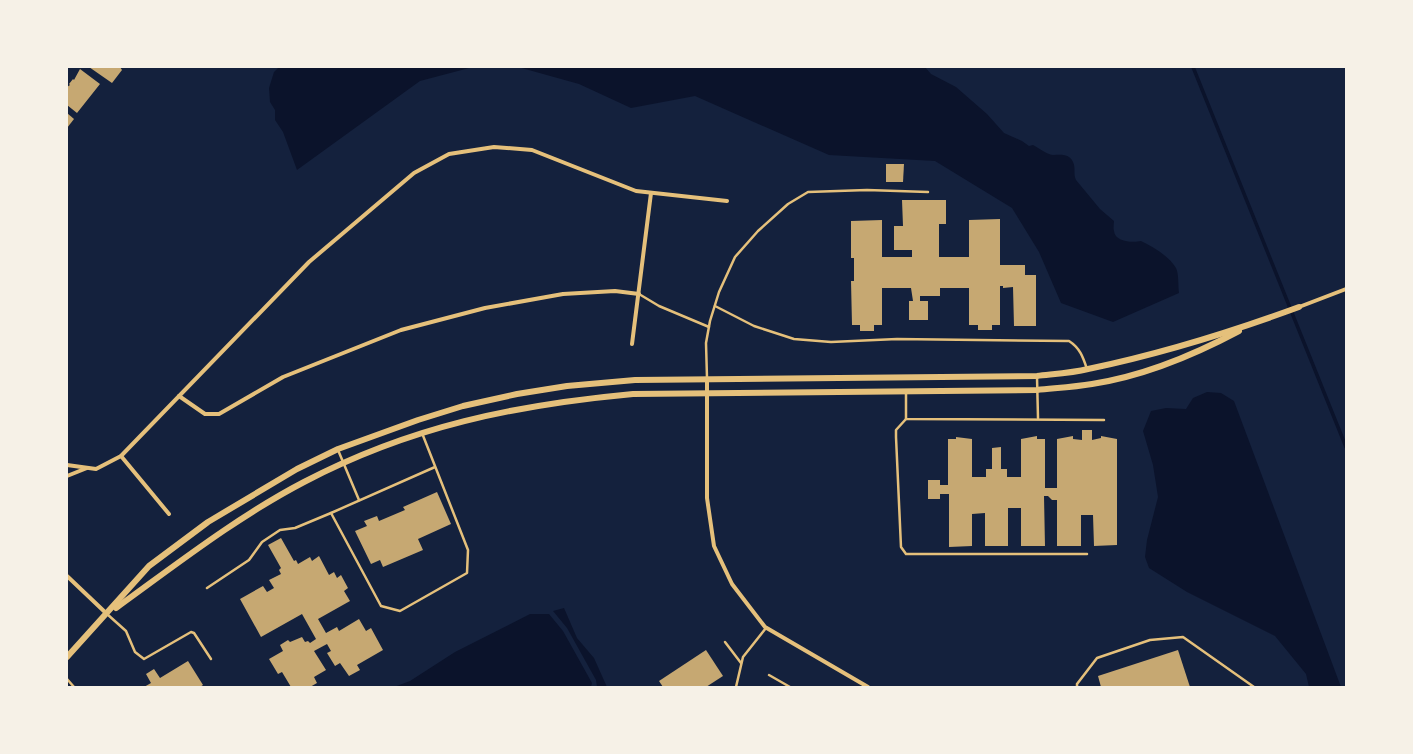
<svg xmlns="http://www.w3.org/2000/svg" width="1413" height="754" font-family="'Noto Serif',serif">
	<rect width="100%" height="100%" fill="#14213d"/>
	<g fill="#0b132b">
		<polygon points="279,67 473,67 420,81 297,170 283,132 275,120 275,110 270,102 269,88 274,72"/>
		<path d="M518,67H925L931,74L956,87L987,114L1004,133L1022,141L1029,146L1033,145C1039,148 1046,154 1053,155C1060,155 1069,153 1073,162C1076,168 1073,174 1076,180L1100,209L1114,221C1114,224 1113,228 1114,231C1115,242 1133,243 1141,241C1153,247 1169,256 1176,268C1179,274 1178,286 1179,293L1113,322L1061,303L1039,252L1012,208L935,161L829,155L695,96L631,108L579,84Z"/>
		<polygon points="1207,392 1221,393 1234,401 1341,687 1309,687 1306,674 1275,636 1187,592 1149,568 1145,557 1147,540 1158,497 1153,465 1143,431 1151,411 1166,408 1186,409 1193,398"/>
		<polygon points="564,608 577,638 594,658 607,687 597,687 596,680 567,628 553,611"/>
		<polygon points="530,614 549,614 563,631 592,683 591,687 394,687 410,681 455,652"/>
	</g>
	<g fill="none" stroke-linecap="round" stroke-linejoin="round">
		<polyline stroke="#0b132b" stroke-width="3.5" points="1193,67 1346,447"/>
	</g>
	<g fill="#c6a872">
		<polygon points="89,67 120,67 122,70 112,83"/>
		<polygon points="80,69 100,84 77,113 67,105 67,87 70,85 69,84 73,79 74,80"/>
		<polygon points="67,113 74,119 67,128"/>
		<polygon points="886,164 904,164 903,182 886,182"/>
		<polygon points="902,200 946,200 946,224 939,224 939,257 969,257 969,220 1000,219 1000,265 1025,265 1025,275 1036,275 1036,326 1014,326 1013,287 1003,288 1003,286 1000,286 1000,325 992,325 992,330 978,330 978,325 969,325 969,288 940,288 940,296 920,296 920,301 928,301 928,320 909,320 909,301 913,301 911,288 882,288 882,325 874,325 874,331 860,331 860,325 852,325 851,281 854,281 854,258 851,258 851,221 882,220 882,257 912,257 912,250 894,250 894,226 903,226"/>
		<polygon points="1082,430 1092,430 1092,440 1101,438 1101,436 1117,439 1117,545 1094,546 1093,515 1081,515 1081,546 1057,546 1057,500 1052,500 1048,496 1044,496 1045,546 1021,546 1021,508 1008,508 1008,546 985,546 985,513 972,514 972,546 949,547 949,494 940,494 940,499 928,499 928,480 940,480 940,485 948,485 948,439 956,439 956,437 972,439 972,477 986,477 986,469 992,469 992,448 1001,447 1001,469 1007,469 1007,477 1021,477 1021,439 1037,436 1037,439 1045,439 1045,488 1057,488 1057,439 1073,436 1073,439 1082,440"/>
		<polygon points="437,492 451,524 418,539 423,550 383,567 380,560 371,564 355,531 367,526 364,521 377,516 379,521 405,510 403,507"/>
		<polygon points="281,538 294,561 296,560 298,564 310,557 312,561 319,556 329,575 334,572 337,578 341,575 348,588 344,591 350,601 318,619 326,633 337,627 339,631 359,619 366,631 371,628 383,650 357,665 360,670 349,676 340,663 335,666 327,653 331,651 327,644 314,651 326,670 314,677 317,683 310,687 291,687 282,672 278,674 269,659 283,651 280,645 288,640 290,642 302,637 305,642 308,641 310,643 316,639 302,614 261,637 240,599 263,586 267,592 274,588 269,580 281,574 279,570 281,568 268,545"/>
		<polygon points="706,650 723,676 706,687 663,687 659,681"/>
		<polygon points="1178,650 1190,687 1101,687 1098,676"/>
		<polygon points="188,661 203,685 200,687 144,687 151,683 146,674 154,669 160,678"/>
	</g>
	<g fill="none" stroke-linecap="round" stroke-linejoin="round">
		<g stroke="#e5c07b" stroke-width="2.5">
			<polyline points="639,294 659,306 709,327"/>
			<path d="M715,306L754,326L794,339L831,342L897,339L1069,341C1080,348 1083,357 1087,369"/>
			<polyline points="1037,377 1038,418"/>
			<polyline points="707,378 706,343 710,321 719,292 735,257 758,231 788,204 808,192 867,190 928,192"/>
			<polyline points="906,393 906,419 1104,420"/>
			<polyline points="906,419 896,430 896,437 901,547 906,554 1087,554"/>
			<polyline points="422,433 468,550 467,573 400,611 381,606 331,513 435,467"/>
			<polyline points="338,450 359,500"/>
			<polyline points="207,588 249,560 262,542 280,530 295,528 331,513"/>
			<polyline points="107,614 126,631 135,652 144,659 191,632 194,633 211,659"/>
			<polyline points="725,642 741,663"/>
			<polyline points="769,675 790,687"/>
			<polyline points="67,679 74,687"/>
			<polyline points="736,687 743,657 766,628"/>
			<polyline points="1077,687 1077,684 1097,658 1150,640 1183,637 1254,687"/>
		</g>
		<g stroke="#e5c07b" stroke-width="4">
			<polyline points="1299,307 1346,289"/>
			<polyline points="632,344 651,193"/>
			<polyline points="707,380 707,498 714,546 732,584 765,627 868,687"/>
			<polyline points="179,396 205,414 219,414 283,377 401,330 485,308 563,294 615,291 639,294"/>
			<polyline points="121,456 169,514"/>
			<polyline points="67,465 96,469 121,456 309,262 414,173 449,154 494,147 532,150 636,191 727,201"/>
			<polyline points="67,476 87,468"/>
			<polyline points="67,576 107,614"/>
		</g>
		<g stroke="#e5c07b" stroke-width="6">
			<path d="M116,608C177,564 237,517 304,482C411,426 515,405 633,394L1037,390C1056,388 1074,387 1092,384C1144,376 1194,355 1239,331"/>
			<path d="M67,657L149,566L208,522L297,469L338,449L418,420L463,406L517,394L567,386L635,380L1037,376C1054,374 1072,373 1088,369C1160,354 1231,332 1299,307"/>
		</g>
	</g>
	<rect width="1413" height="754" fill="none" stroke="#f6f1e7" stroke-width="136"/>
</svg>
